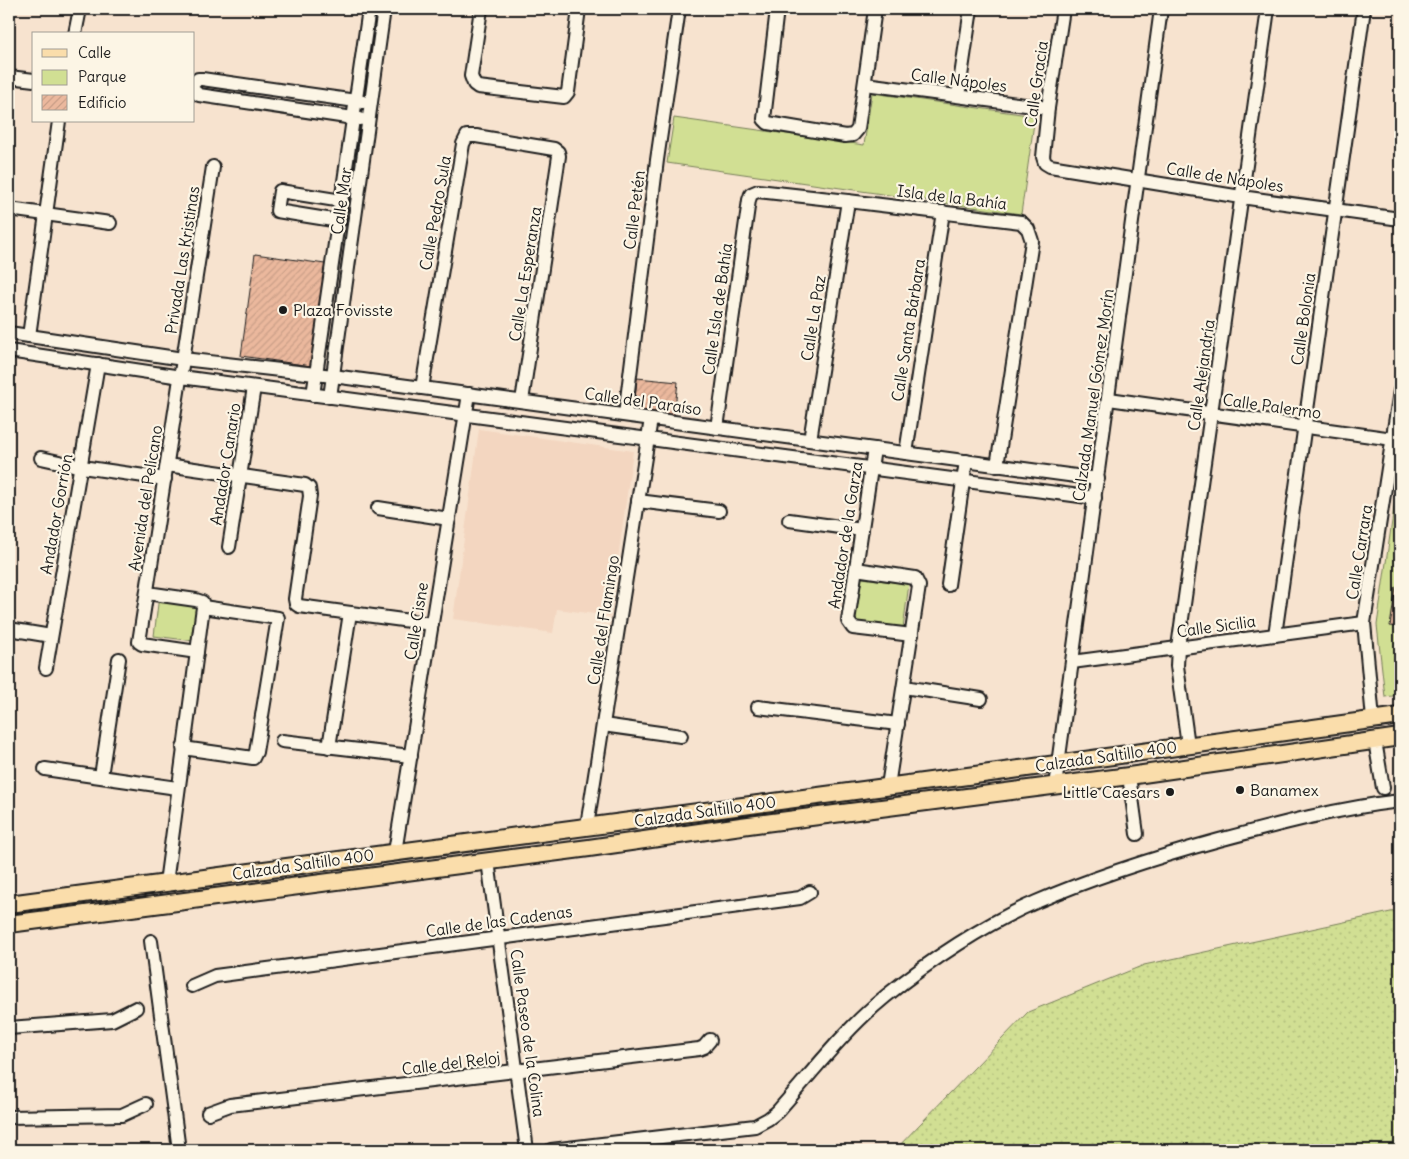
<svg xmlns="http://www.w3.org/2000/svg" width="1409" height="1159" font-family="Delius,sans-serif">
	<defs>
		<pattern id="grass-dots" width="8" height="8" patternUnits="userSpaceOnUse" patternTransform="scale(1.25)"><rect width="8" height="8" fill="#d1df93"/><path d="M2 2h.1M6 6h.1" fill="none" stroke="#b3bf7e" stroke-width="1.8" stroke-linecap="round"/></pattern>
		<pattern id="building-hatch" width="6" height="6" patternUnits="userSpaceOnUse" patternTransform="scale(1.25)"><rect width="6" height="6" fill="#ebb89d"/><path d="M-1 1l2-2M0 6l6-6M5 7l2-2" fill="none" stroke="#c99e87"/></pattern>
	</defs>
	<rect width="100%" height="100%" fill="#f7e3cf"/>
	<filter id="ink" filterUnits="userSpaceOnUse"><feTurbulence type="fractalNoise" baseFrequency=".02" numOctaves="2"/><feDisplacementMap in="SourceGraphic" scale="10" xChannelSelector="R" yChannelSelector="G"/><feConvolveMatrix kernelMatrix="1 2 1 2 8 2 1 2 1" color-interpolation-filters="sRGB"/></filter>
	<g filter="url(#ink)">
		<polygon fill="#f3d6c0" points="479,429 633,451 610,616 557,609 553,633 453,619"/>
		<polygon fill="url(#grass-dots)" stroke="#767e58" points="1400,910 1400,1150 895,1150 1028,1012 1144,965"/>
		<g fill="#d1df93" stroke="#767e58">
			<polygon points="872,93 1035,116 1021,214 667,163 674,118 864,145"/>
			<polygon points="1400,466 1400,695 1385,697 1377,625"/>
			<polygon points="854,577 909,584 903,628 848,620"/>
			<polygon points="159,596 199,602 194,641 154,636"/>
		</g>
		<g fill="url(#building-hatch)" stroke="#1c1c1c">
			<polygon points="255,254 325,264 311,366 241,356"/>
			<polygon points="637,378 678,382 674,416 634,411"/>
			<polygon points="1396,587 1400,587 1400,627 1390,626"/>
		</g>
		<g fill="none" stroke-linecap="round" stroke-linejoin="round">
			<g stroke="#1c1c1c" stroke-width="16">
				<g id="minor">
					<polyline points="481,9 471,76 474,84 478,87 564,97 568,92 579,9"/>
					<polyline points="777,9 764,119 768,123 845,136 853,135 858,129 875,9"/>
					<polyline points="1063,9 1048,108 1043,157 1045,163 1050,166 1241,197 1400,219"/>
					<polyline points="75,34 80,9"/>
					<polyline points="9,77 34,80"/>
					<polyline points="194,83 198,79 202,79 363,102"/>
					<polyline points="865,84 1048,108"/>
					<polyline points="194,91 199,95 360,119"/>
					<polyline points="958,96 971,9"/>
					<polyline points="9,209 110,223"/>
					<polyline points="339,221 277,211 280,191 342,201"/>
					<polyline points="9,333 183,359 333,376 1098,479"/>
					<polyline points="29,336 59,121"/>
					<polyline points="9,351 181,377 1095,498"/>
					<polyline points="422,388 463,144 467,136 476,136 554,149 558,152 559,156 522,401"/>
					<polyline points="313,395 369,9"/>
					<polyline points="330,397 384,9"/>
					<polyline points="1109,399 1400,440"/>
					<polyline points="625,415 657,160 679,9"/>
					<polyline points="717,428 749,200 751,194 758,191 848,201 1021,222 1028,229 1032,241 997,466"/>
					<polyline points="810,440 848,201"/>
					<polyline points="874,449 848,621 853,628 912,635"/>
					<polyline points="906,453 943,212"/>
					<polyline points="41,458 82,467 165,479"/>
					<polyline points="167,465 305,485 309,488 310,496 295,599 296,604 299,606 432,624"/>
					<polyline points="638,501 719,511"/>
					<polyline points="378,508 449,519"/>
					<polyline points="789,520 862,530"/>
					<polyline points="229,547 254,387"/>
					<polyline points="856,569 915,578 919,586 888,786"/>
					<polyline points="948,585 966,461"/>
					<polyline points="147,593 196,600 202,602 203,607 166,883"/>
					<polyline points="9,629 51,636"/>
					<polyline points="1275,635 1364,9"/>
					<polyline points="197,652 142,644 139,642 213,167"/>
					<polyline points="1072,662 1364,623"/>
					<polyline points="46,668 98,364"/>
					<polyline points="904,687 981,699"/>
					<polyline points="758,707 898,724"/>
					<polyline points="1373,719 1364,623 1400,391"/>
					<polyline points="603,725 681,736"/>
					<polyline points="282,741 411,756"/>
					<polyline points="1375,741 1383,788"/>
					<polyline points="1188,745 1177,666 1178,647 1268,9"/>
					<polyline points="329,747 350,613"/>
					<polyline points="183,748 253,758 256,752 278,618 203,607"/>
					<polyline points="45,769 177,788"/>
					<polyline points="101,776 119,659"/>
					<polyline points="1129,776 1137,834"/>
					<polyline points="1055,786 1161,9"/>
					<polyline points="587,826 651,419"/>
					<polyline points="395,852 469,394"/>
					<polyline points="488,861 527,1150"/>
					<polyline points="151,941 179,1150"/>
					<polyline points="192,986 215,976 800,898 810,892"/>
					<polyline points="9,1028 112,1020 136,1008"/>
					<polyline points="208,1113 230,1105 699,1049 704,1047 710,1040"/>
					<polyline points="9,1117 122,1115 146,1104"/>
					<path d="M551,1150L755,1126L768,1119L777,1112C812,1073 845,1029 886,996C929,961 985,924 1036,902C1096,876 1157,857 1219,840C1279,824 1339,808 1400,801"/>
				</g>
			</g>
			<g stroke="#1c1c1c" stroke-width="20">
				<g id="major">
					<polyline points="9,904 1005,771 1400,716"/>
					<polyline points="9,924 589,848 741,826 1129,776 1400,737"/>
				</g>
			</g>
			<use href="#minor" stroke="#fcf5e5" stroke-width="12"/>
			<use href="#major" stroke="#faddab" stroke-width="16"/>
		</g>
	</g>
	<g fill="#1c1c1c" stroke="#fcf5e5" stroke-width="2">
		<circle cx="283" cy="310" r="5"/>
		<circle cx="1240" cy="790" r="5"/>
		<circle cx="1170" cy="792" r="5"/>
	</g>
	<g text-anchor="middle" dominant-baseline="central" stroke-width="4.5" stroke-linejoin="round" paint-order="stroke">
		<g font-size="16" fill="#1c1c1c" stroke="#fcf5e5">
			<text transform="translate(959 80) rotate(7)">Calle Nápoles</text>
			<text transform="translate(1036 84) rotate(-82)">Calle Gracia</text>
			<text transform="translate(1225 177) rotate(9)">Calle de Nápoles</text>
			<text transform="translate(952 197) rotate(7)">Isla de la Bahía</text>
			<text transform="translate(341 201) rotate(-82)">Calle Mar</text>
			<text transform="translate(634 210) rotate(-83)">Calle Petén</text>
			<text transform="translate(435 213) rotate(-80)">Calle Pedro Sula</text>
			<text transform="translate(182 260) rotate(-81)">Privada Las Kristinas</text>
			<text transform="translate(525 274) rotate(-81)">Calle La Esperanza</text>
			<text transform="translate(717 309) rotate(-82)">Calle Isla de Bahía</text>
			<text transform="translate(813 318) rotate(-81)">Calle La Paz</text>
			<text transform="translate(1303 319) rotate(-82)">Calle Bolonia</text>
			<text transform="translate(908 330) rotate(-81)">Calle Santa Bárbara</text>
			<text transform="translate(1201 375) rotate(-82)">Calle Alejandría</text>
			<text transform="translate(1093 395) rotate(-82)">Calzada Manuel Gómez Morín</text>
			<text transform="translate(643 401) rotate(8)">Calle del Paraíso</text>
			<text transform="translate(1272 406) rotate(8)">Calle Palermo</text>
			<text transform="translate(225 464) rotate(-81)">Andador Canario</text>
			<text transform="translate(145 498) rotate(-81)">Avenida del Pelícano</text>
			<text transform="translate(56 514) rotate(-80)">Andador Gorrión</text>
			<text transform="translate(845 535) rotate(-81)">Andador de la Garza</text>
			<text transform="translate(1359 552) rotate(-81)">Calle Carrara</text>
			<text transform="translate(603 620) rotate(-81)">Calle del Flamingo</text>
			<text transform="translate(416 621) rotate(-81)">Calle Cisne</text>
			<text transform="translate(1216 626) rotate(-8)">Calle Sicilia</text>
			<text transform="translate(1106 756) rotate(-8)">Calzada Saltillo 400</text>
			<text transform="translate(705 811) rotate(-8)">Calzada Saltillo 400</text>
			<text transform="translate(303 864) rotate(-8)">Calzada Saltillo 400</text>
			<text transform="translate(499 921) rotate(-8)">Calle de las Cadenas</text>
			<text transform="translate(528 1033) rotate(82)">Calle Paseo de la Colina</text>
			<text transform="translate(451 1063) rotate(-7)">Calle del Reloj</text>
		</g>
		<g font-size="16" fill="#1c1c1c" stroke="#fcf5e5" text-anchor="start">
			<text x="293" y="310">Plaza Fovisste</text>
			<text x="1250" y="790">Banamex</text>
			<text x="1160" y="792" text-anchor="end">Little Caesars</text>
		</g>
	</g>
	<rect width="1409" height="1159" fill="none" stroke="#fcf5e5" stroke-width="30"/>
	<rect x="15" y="15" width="1379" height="1129" fill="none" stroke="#1c1c1c" stroke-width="2" filter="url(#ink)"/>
	<rect x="32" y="32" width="162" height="90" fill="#fcf5e5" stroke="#a29e95"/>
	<rect x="42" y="49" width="25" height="8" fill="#faddab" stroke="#a29e95"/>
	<text x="78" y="58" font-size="15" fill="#1c1c1c">Calle</text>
	<rect x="42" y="70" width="25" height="15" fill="#d1df93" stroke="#a29e95"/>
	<text x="78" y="82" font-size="15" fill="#1c1c1c">Parque</text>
	<rect x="42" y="95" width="25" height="15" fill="url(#building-hatch)" stroke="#a29e95"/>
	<text x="78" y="108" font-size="15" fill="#1c1c1c">Edificio</text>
</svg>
